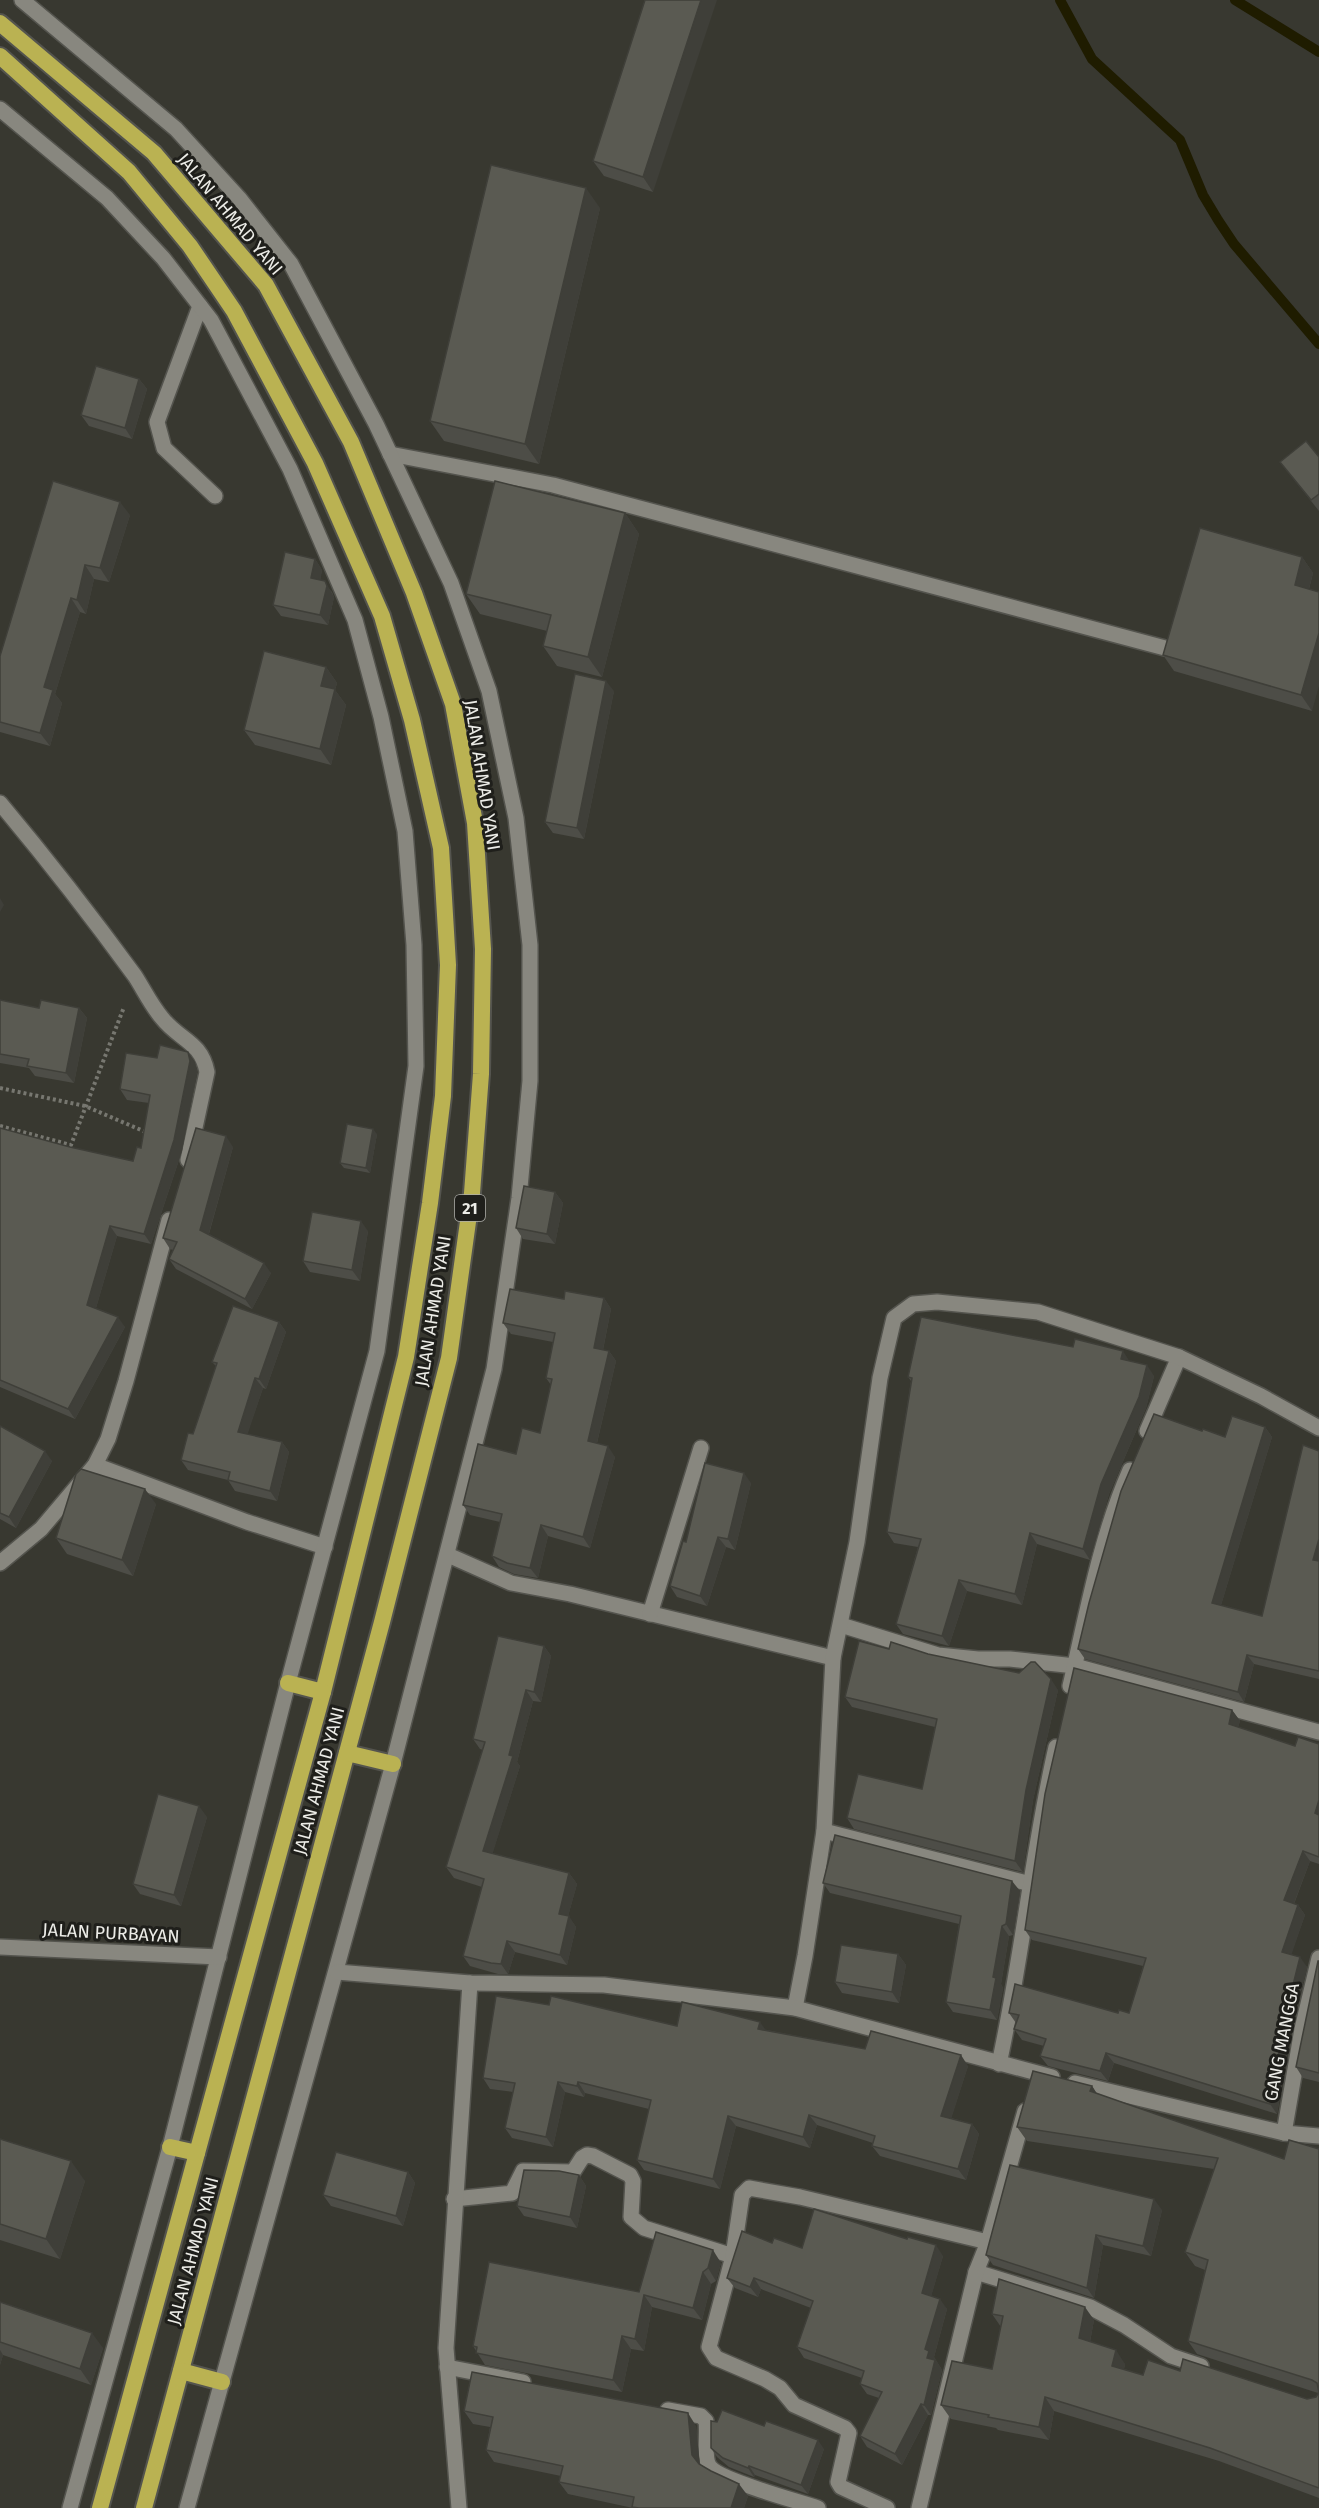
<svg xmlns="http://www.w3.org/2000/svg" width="1319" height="2508" font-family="'Fira Sans',sans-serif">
	<rect width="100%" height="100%" fill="#383830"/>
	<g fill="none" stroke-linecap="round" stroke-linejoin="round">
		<g stroke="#1f1c00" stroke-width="10">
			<polyline points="1060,0 1092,59 1180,140 1203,195 1218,220 1234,244 1319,344"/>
			<polyline points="1235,0 1319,52"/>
		</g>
		<g stroke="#54544e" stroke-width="18">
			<g id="service">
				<polyline points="200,306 157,422 164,448 215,496"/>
				<polyline points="390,454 553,485 1165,648"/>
			</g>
		</g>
		<g stroke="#54544e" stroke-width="18">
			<g id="minor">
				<path d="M0,803C47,859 92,917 135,976C144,990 151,1005 162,1018C179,1040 201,1041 207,1072L188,1160"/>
				<polyline points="1147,1431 1179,1357"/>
				<polyline points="95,1465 247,1522 325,1547"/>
				<polyline points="448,1555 511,1583 570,1594 833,1658"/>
				<polyline points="0,1563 41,1529 95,1465 108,1439 126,1381 169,1220"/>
				<polyline points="650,1614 701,1448"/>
				<polyline points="841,1625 938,1655 978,1659 1010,1659 1075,1666 1319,1732"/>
				<path d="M1070,1686C1087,1613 1100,1538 1130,1470"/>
				<polyline points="824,1831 1031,1884"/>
				<polyline points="795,2008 805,1956 824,1831 833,1658 857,1542 880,1378 894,1318 913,1304 937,1302 1038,1312 1179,1357 1261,1396 1319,1428"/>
				<path d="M999,2064C1022,1959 1032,1852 1056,1747"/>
				<polyline points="1284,2133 1302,2029 1319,1958"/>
				<polyline points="454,2199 512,2193 523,2171 573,2172 582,2158 587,2155 593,2156 630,2175 633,2181 631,2217 644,2228 733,2256 709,2347 716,2358 765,2379 780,2388 794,2405 845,2428 849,2433 838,2482 841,2487 887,2508"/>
				<polyline points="733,2256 742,2195 749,2188 800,2197 988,2242"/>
				<polyline points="976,2272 1090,2307 1124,2325 1171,2356 1201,2366"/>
				<polyline points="447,2367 523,2382"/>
				<path d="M668,2410L701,2416L706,2421C708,2433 703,2459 710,2467C721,2481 798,2501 818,2508"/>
				<polyline points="459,2508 446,2348 470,1983"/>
				<polyline points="919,2508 976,2272 988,2242 1025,2111"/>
			</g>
		</g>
		<g stroke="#54544e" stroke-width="18">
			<g id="tertiary">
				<polyline points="22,0 176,129 239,198 291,264 376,424 451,583 489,691 516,818 530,945 530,1081 519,1198 494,1369 393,1764 187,2508"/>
				<polyline points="0,109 107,198 163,258 211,320 290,469 355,620 381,717 405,831 414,945 416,1066 377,1351 288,1683 170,2147 70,2508"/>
				<polyline points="0,1947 219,1957"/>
				<polyline points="337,1972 470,1983 604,1985 795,2008 1052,2077"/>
				<polyline points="1075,2083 1284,2133 1319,2136"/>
			</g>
		</g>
		<g stroke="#54544e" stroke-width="20">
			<g id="trunk">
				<polyline points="0,23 154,153 266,285 351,442 414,593 453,704 475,823 483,949 481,1074 472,1193 449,1358 382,1622 144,2508"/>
				<polyline points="0,56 129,172 190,246 234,311 315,463 382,616 412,720 441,848 448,965 443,1096 430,1203 406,1357 323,1692 100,2508"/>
				<polyline points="288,1683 323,1692"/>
				<polyline points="347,1753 393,1764"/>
				<polyline points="170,2147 197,2153"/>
				<polyline points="181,2371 222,2382"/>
			</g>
		</g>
		<g stroke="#777770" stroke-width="4" stroke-dasharray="3 3" stroke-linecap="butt">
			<polyline points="0,1088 85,1106 148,1133"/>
			<polyline points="0,1126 71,1145 124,1007"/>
		</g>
		<use href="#service" stroke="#88877f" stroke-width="15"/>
		<use href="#minor" stroke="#88877f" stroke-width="15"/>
		<use href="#tertiary" stroke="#88877f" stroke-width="15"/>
		<use href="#trunk" stroke="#bab252" stroke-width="16"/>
	</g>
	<g fill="#4d4d47">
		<polygon points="645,0 653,192 604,176 593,161"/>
		<polygon points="600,208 539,464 444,441 430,421"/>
		<polygon points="139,379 147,389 132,439 89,426 81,415"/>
		<polygon points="1319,457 1319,511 1280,462"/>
		<polygon points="625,513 639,534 602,677 557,666 543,646 547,631 480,614 466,594"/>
		<polygon points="130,515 109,582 94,579 86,614 80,612 55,694 62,703 50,746 0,732 0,656"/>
		<polygon points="1302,557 1313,573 1309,589 1312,711 1174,671 1163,655"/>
		<polygon points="315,559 322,570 320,580 332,592 334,597 328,625 281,616 273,605"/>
		<polygon points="326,667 337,683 335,690 346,705 331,765 255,745 244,730"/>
		<polygon points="614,691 584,839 553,833 545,822"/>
		<polygon points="0,1000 39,1008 79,1008 87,1018 74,1083 35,1076 29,1068 0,1063"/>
		<polygon points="157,1058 195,1062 197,1072 182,1151 151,1244 117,1236 96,1308 125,1327 75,1419 0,1387 0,1128 70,1147 133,1161 141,1148 149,1103 127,1100 120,1089"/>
		<polygon points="377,1134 370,1173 344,1168 340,1163"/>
		<polygon points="233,1147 209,1234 271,1273 252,1309 176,1269 169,1259 173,1250 170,1249 163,1238"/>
		<polygon points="555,1192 563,1203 555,1244 523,1239 516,1228"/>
		<polygon points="368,1231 360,1281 310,1272 303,1261"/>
		<polygon points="604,1298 611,1309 603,1350 609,1351 616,1361 597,1443 615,1457 590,1548 548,1536 538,1578 514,1574 499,1567 492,1556 500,1522 470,1515 463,1505 516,1454 540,1433 551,1385 546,1378 553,1342 511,1334 503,1323 564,1299"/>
		<polygon points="279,1322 286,1332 266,1389 263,1388 247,1434 282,1442 289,1452 277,1501 235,1491 228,1480 188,1470 181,1460 193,1434 216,1366 212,1362"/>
		<polygon points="1129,1361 1154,1376 1146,1408 1109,1494 1090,1560 1037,1544 1022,1605 967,1591 949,1646 903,1634 896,1624 918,1547 894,1543 887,1532 911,1381 908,1377"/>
		<polygon points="0,1426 52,1461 16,1528 0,1519"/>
		<polygon points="1265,1427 1272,1437 1221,1605 1262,1616 1319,1451 1319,1679 1254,1664 1244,1702 1085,1659 1078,1649 1225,1437"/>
		<polygon points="751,1483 735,1550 726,1547 707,1606 677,1597 670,1586 686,1542"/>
		<polygon points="156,1504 133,1576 67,1554 56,1538"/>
		<polygon points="544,1646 551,1656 541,1702 533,1701 517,1762 520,1766 492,1854 569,1873 577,1884 568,1916 576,1927 567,1965 515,1952 508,1974 498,1974 470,1966 463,1956 482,1887 454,1878 446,1867 483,1750 480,1749 473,1739"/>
		<polygon points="889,1649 928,1654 1058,1690 1033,1800 1023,1872 854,1829 847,1818 922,1789 935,1727 852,1707 845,1697"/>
		<polygon points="1232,1710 1240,1721 1238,1727 1295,1746 1319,1744 1319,1864 1310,1861 1294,1904 1298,1905 1305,1915 1291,1954 1307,1967 1292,2027 1277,2114 1114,2063 1108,2081 1048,2066 1040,2056 1044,2046 1022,2040 1014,2029 1016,2023 1009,2013 1129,2013 1143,1966 1032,1940 1025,1930"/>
		<polygon points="207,1817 181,1906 140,1894 133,1884"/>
		<polygon points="823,1883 1020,1891 1013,1935 1009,1936 1001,1984 1003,1988 997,2020 953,2012 946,2002 959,1924 830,1893"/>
		<polygon points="898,1954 906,1965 899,2003 842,1993 835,1982"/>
		<polygon points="1319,1961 1319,2082 1303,2078 1296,2067"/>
		<polygon points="677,2026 766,2030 865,2049 968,2066 951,2118 972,2124 979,2134 966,2180 880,2156 872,2146 873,2143 817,2125 810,2148 736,2126 720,2189 644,2170 637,2160 649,2109 585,2093 584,2097 565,2092 553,2147 512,2138 505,2128 513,2092 490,2089 483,2078"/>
		<polygon points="1092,2086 1097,2094 1284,2159 1319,2149 1319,2498 1219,2461 1054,2411 1049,2440 998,2430 996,2428 951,2419 941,2405 992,2369 1001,2327 992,2314 1094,2320 1090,2342 1125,2364 1124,2369 1143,2375 1180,2371 1307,2399 1316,2397 1318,2393 1197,2354 1188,2341 1205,2270 1195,2266 1185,2252 1214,2169 1027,2141 1017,2127"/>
		<polygon points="0,2139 85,2181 60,2259 0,2240"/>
		<polygon points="408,2172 415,2183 403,2226 331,2206 323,2195"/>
		<polygon points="579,2175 586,2186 577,2228 524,2216 517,2206"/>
		<polygon points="1162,2210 1151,2256 1103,2245 1094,2298 993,2265 986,2255"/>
		<polygon points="772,2243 802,2248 943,2256 931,2296 947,2309 934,2357 942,2370 931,2415 928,2415 902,2465 867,2447 860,2436 879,2398 867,2394 860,2384 862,2378 804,2358 797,2347 811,2308 761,2289 758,2297 735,2288 727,2278"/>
		<polygon points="721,2263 716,2281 711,2284 702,2320 652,2307 644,2351 631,2349 622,2392 485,2365 473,2346 639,2292"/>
		<polygon points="0,2302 103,2348 91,2385 3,2355 0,2365"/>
		<polygon points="464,2411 696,2426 700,2464 748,2496 744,2508 633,2508 568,2494 559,2482 561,2476 494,2462 486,2450 490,2427 473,2424"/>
		<polygon points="711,2448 824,2449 808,2494 755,2475 754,2477 729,2467 717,2457"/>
	</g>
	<g fill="#3f3f39">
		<polygon points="701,0 717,0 653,192 643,177"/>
		<polygon points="586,188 600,208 539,464 525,444"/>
		<polygon points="139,379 147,389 132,439 125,428"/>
		<polygon points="120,502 130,515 109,582 100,568"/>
		<polygon points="625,513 639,534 602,677 588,657"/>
		<polygon points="1302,557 1313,573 1306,600 1295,585"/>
		<polygon points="315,559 322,570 319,589 311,578"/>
		<polygon points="85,565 94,579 86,614 77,600"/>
		<polygon points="325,581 334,597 328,625 320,615"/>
		<polygon points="71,598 80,612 55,694 62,703 50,746 40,733 44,687"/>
		<polygon points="1319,633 1319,686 1312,711 1301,695"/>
		<polygon points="326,667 337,683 335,690 346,705 331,765 320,749 321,686"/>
		<polygon points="606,681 614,691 584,839 577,828"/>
		<polygon points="0,898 4,905 0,912"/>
		<polygon points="79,1008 87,1018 74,1083 66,1073"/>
		<polygon points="188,1052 195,1062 197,1072 182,1151 151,1244 144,1234"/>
		<polygon points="373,1129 377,1134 370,1173 366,1168"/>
		<polygon points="226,1136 233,1147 207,1240 200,1230"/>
		<polygon points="555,1192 563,1203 555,1244 547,1234"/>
		<polygon points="361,1221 368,1231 360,1281 352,1270"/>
		<polygon points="110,1226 117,1236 94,1315 87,1305"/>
		<polygon points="264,1263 271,1273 252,1309 245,1299"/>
		<polygon points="604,1298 611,1309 601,1359 594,1348"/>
		<polygon points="118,1317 125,1327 75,1419 68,1409"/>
		<polygon points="279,1322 286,1332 266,1389 259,1379"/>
		<polygon points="609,1351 616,1361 595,1451 588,1441"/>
		<polygon points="1123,1351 1130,1362 1121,1359"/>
		<polygon points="1147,1365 1154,1376 1146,1408 1109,1494 1090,1560 1083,1549 1101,1484"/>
		<polygon points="255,1378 263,1388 245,1442 238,1432"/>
		<polygon points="1265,1427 1272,1437 1219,1612 1212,1603"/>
		<polygon points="282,1442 289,1452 277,1501 270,1491"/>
		<polygon points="608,1446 615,1457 590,1548 583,1537"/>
		<polygon points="45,1451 52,1461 16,1528 9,1517"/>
		<polygon points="744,1473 751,1483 735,1550 728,1539"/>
		<polygon points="145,1489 156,1504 133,1576 122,1560"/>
		<polygon points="541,1525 548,1536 538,1578 530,1568"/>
		<polygon points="1030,1533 1037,1544 1022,1605 1015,1594"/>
		<polygon points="718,1537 726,1547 707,1606 700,1596"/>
		<polygon points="1319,1539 1319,1568 1313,1560"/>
		<polygon points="959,1580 967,1591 949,1646 942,1636"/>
		<polygon points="544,1646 551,1656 541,1702 534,1692"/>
		<polygon points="1247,1655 1254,1664 1244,1702 1238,1692"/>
		<polygon points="1051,1679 1058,1690 1033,1800 1023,1872 1015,1861 1026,1790"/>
		<polygon points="526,1690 533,1701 517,1762 520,1766 490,1862 483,1851"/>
		<polygon points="1232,1710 1240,1721 1236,1735 1229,1724"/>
		<polygon points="1319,1800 1319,1819 1315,1813"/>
		<polygon points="199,1806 207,1817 181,1906 174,1895"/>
		<polygon points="1303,1851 1310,1861 1291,1911 1284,1900"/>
		<polygon points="569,1873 577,1884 566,1924 559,1914"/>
		<polygon points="1012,1881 1020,1891 1013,1935 1006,1924"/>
		<polygon points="1298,1905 1305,1915 1289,1962 1282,1952"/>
		<polygon points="569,1916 576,1927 567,1965 560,1955"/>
		<polygon points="1002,1926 1009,1936 1001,1984 1003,1988 997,2020 990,2010 993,1977"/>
		<polygon points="507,1941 515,1952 508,1974 501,1964"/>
		<polygon points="898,1954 906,1965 899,2003 892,1992"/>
		<polygon points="1300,1957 1307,1967 1292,2027 1277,2114 1270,2104 1285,2017"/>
		<polygon points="760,2022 767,2032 758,2029"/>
		<polygon points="1106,2053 1114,2063 1108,2081 1100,2071"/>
		<polygon points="961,2055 968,2066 949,2126 941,2116"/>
		<polygon points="558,2082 565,2092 553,2147 546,2137"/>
		<polygon points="578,2082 585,2093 584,2097 577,2086"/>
		<polygon points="1092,2086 1101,2100 1090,2091"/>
		<polygon points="809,2115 817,2125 810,2148 803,2137"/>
		<polygon points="728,2116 736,2126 720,2189 713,2179"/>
		<polygon points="972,2124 979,2134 966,2180 958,2169"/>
		<polygon points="71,2161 85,2181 60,2259 46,2239"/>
		<polygon points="408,2172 415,2183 403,2226 396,2216"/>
		<polygon points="579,2175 586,2186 577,2228 570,2217"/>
		<polygon points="1154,2199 1162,2210 1151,2256 1143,2246"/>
		<polygon points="1096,2235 1103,2245 1094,2298 1087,2288"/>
		<polygon points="936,2245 943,2256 929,2304 922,2293"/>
		<polygon points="713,2250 721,2263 716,2281 708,2268"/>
		<polygon points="703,2272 711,2284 702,2320 693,2308"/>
		<polygon points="754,2278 761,2289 758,2297 750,2287"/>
		<polygon points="644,2295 652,2307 644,2351 635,2339"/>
		<polygon points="940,2299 947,2309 934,2357 942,2370 931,2415 924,2405 927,2358 925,2349"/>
		<polygon points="1085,2307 1094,2320 1088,2352 1079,2338"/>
		<polygon points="92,2333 103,2348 91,2385 80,2369"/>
		<polygon points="622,2336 631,2349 622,2392 613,2380"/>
		<polygon points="0,2350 3,2355 0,2365"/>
		<polygon points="1116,2350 1125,2364 1122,2379 1112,2366"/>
		<polygon points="1045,2397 1054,2411 1049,2440 1039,2427"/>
		<polygon points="921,2404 928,2415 902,2465 895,2454"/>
		<polygon points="688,2413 696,2426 700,2467 692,2455"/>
		<polygon points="818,2440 824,2449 808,2494 801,2485"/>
		<polygon points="749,2466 755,2475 754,2477 748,2468"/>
		<polygon points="739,2484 748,2496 744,2508 731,2508"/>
	</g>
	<g fill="#5a5a52" stroke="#3f3f39" stroke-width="1.5">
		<polygon points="645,0 701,0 643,177 593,161"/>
		<polygon points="491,165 586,188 525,444 430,421"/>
		<polygon points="96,366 139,379 125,428 81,415"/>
		<polygon points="1306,441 1319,457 1319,494 1311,500 1280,462"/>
		<polygon points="53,481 120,502 100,568 85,565 77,600 71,598 44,687 53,690 40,733 0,722 0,656"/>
		<polygon points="495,481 625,513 588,657 543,646 551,615 466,594"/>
		<polygon points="1200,528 1302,557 1295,585 1319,592 1319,633 1301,695 1163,655"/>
		<polygon points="285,552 315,559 311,578 325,581 327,586 320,615 273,605"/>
		<polygon points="264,651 326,667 321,686 335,689 320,749 244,730"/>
		<polygon points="575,674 606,681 577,828 545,822"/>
		<polygon points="0,1000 39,1008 41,1000 79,1008 66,1073 27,1066 29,1059 0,1054"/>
		<polygon points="160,1045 188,1052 190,1061 174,1140 144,1234 110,1226 87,1305 118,1317 68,1409 0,1380 0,1128 70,1147 133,1161 137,1147 141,1148 150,1095 120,1089 126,1053 157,1058"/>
		<polygon points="347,1124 373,1129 366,1168 340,1163"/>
		<polygon points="196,1128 226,1136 200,1230 264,1263 245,1299 169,1259 177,1242 163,1238"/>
		<polygon points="524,1186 555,1192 547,1234 516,1228"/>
		<polygon points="312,1212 361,1221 352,1270 303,1261"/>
		<polygon points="510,1289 564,1299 565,1291 604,1298 594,1348 609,1351 588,1441 608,1446 583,1537 541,1525 530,1568 507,1563 492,1556 502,1514 463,1505 478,1444 516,1454 522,1428 540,1433 552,1379 546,1378 555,1333 503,1323"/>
		<polygon points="233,1306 279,1322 259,1379 255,1378 238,1432 282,1442 270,1491 228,1480 230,1472 181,1460 188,1433 193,1434 217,1363 212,1362"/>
		<polygon points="921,1317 1073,1347 1075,1339 1123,1351 1121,1359 1147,1365 1139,1397 1101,1484 1083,1549 1030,1533 1015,1594 959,1580 942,1636 896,1624 921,1539 887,1532 912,1378 908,1377"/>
		<polygon points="1154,1414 1202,1431 1203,1429 1225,1437 1232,1416 1265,1427 1212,1603 1262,1616 1303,1445 1319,1451 1319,1539 1313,1560 1319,1561 1319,1671 1247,1655 1238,1692 1078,1649 1089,1603 1121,1491"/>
		<polygon points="0,1426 45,1451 9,1517 0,1513"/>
		<polygon points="705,1463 744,1473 728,1539 718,1537 700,1596 670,1586 683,1541 686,1542"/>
		<polygon points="81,1469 145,1489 122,1560 56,1538 76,1474"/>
		<polygon points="498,1636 544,1646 534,1692 526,1690 509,1755 513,1756 483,1851 569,1873 559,1914 569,1916 560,1955 507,1941 501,1964 491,1963 463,1956 484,1879 446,1867 485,1742 473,1739"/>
		<polygon points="859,1641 889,1649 891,1642 928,1654 1019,1673 1031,1662 1035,1662 1051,1679 1026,1790 1015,1861 847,1818 858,1774 922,1789 937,1719 845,1697"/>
		<polygon points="1074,1668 1232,1710 1229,1724 1295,1746 1298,1737 1319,1744 1319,1800 1315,1813 1319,1815 1319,1857 1303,1851 1284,1900 1298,1905 1282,1952 1300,1957 1285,2017 1270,2104 1106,2053 1100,2071 1040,2056 1046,2039 1014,2029 1019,2015 1009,2013 1015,1984 1118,2013 1119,2010 1129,2013 1146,1958 1025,1930 1045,1794"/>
		<polygon points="158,1794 199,1806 174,1895 133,1884"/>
		<polygon points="835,1835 1012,1881 1006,1924 1002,1926 993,1977 996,1978 990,2010 946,2002 961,1916 823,1883"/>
		<polygon points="841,1945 898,1954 892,1992 835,1982"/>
		<polygon points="1318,1961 1319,1961 1319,2073 1296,2067"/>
		<polygon points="496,1996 549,2005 551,1996 677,2026 682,2002 760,2022 758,2029 865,2049 871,2031 961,2055 941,2116 972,2124 958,2169 872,2146 875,2136 809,2115 803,2137 728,2116 713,2179 637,2160 651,2100 578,2082 577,2086 558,2082 546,2137 505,2128 515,2083 483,2078"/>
		<polygon points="1033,2071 1092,2086 1090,2091 1284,2159 1289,2140 1319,2149 1319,2488 1210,2448 1045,2397 1039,2427 988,2417 989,2415 941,2405 952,2361 992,2369 1003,2316 992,2314 999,2279 1085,2307 1079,2338 1116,2350 1112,2366 1143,2375 1148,2360 1180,2371 1183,2359 1307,2399 1316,2397 1319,2392 1317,2383 1312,2380 1188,2341 1208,2260 1185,2252 1218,2158 1017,2127"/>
		<polygon points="0,2139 71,2161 46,2239 0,2224"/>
		<polygon points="336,2152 408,2172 396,2216 323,2195"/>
		<polygon points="1010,2165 1154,2199 1143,2246 1096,2235 1087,2288 986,2255"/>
		<polygon points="524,2170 559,2171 579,2175 570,2217 517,2206"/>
		<polygon points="814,2209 907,2239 908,2237 936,2245 922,2293 940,2299 925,2349 929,2351 927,2358 935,2360 924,2405 921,2404 895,2454 860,2436 882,2392 860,2384 864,2371 797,2347 813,2301 754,2278 750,2287 727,2278 742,2231 772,2243 774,2238 802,2248"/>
		<polygon points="656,2232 713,2250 708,2268 703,2272 693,2308 644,2295 635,2339 622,2336 613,2380 476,2353 477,2347 473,2346 489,2262 639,2292"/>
		<polygon points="0,2302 92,2333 80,2369 0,2342"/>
		<polygon points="472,2372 688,2413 692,2455 699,2464 711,2471 739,2484 731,2508 639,2508 632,2507 634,2497 559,2482 563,2466 486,2450 493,2417 464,2411"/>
		<polygon points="722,2410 764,2426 766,2421 818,2440 801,2485 749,2466 748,2468 723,2458 711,2448 711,2421 717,2422"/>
	</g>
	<g text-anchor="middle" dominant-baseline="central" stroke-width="6" stroke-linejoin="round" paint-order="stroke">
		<rect fill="#1f1f1b" stroke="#aeaeaa" stroke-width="1.5" x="455" y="1195" width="30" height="26" rx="4.5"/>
		<g font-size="16" font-weight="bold" fill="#ecece7">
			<text x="470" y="1208">21</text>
		</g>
		<g font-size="18" fill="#ecece7" stroke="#1f1f1b">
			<text transform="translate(230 214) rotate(50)">JALAN AHMAD YANI</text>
			<text transform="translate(482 775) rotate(81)">JALAN AHMAD YANI</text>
			<text transform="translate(433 1311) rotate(-81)">JALAN AHMAD YANI</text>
			<text transform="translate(319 1781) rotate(-75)">JALAN AHMAD YANI</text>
			<text transform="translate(111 1933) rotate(3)">JALAN PURBAYAN</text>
			<text transform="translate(1282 2042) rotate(-79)">GANG MANGGA</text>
			<text transform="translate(193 2251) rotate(-75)">JALAN AHMAD YANI</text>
		</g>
	</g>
</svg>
